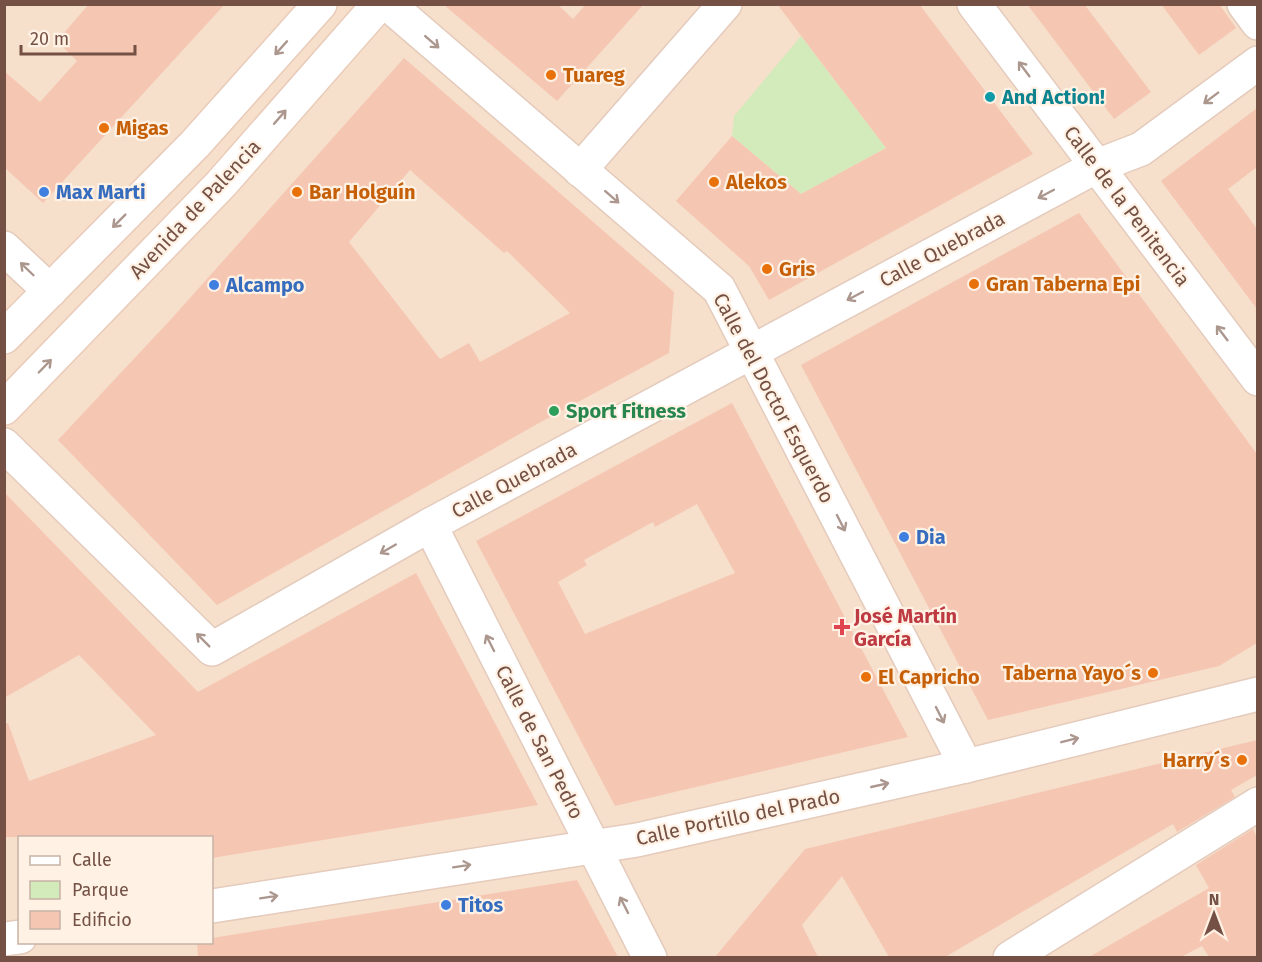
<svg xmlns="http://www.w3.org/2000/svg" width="1262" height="962" font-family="'Fira Sans',sans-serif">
	<rect width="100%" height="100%" fill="#feeedd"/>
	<path fill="#f6dfcb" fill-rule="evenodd" d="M5,5H1257V957L5,958ZM20,838H212V942H20Z"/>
	<polygon fill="#d3ebbb" points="801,36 886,148 801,194 732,136 734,116"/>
	<g fill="#f5c7b3" fill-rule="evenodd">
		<polygon points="89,4 225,4 43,203 4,167 4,71 40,102 77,61 57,41"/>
		<polygon points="443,4 557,4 573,19 586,4 644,4 557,101"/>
		<polygon points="777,4 919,4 1033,154 769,300 749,266 676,201 732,136 801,194 886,148"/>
		<polygon points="1027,4 1084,4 1151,92 1114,119"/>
		<polygon points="1161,4 1219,4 1236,28 1199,55"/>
		<path d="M404,58L674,292L669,353L539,423L217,605L58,440L173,317ZM410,170L504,253L507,251L570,313L480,362L469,343L440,359L349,242Z"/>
		<polygon points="1257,108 1257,167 1228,189 1257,229 1257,309 1161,181"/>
		<polygon points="1079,213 1257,454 1257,643 1219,666 988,720 801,365"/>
		<path d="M732,403L908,737L615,806L476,541ZM697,504L735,573L585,634L558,582L587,565L584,560L653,522L655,527Z"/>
		<polygon points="4,492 198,692 416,573 538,805 212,858 212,837 4,837 4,724 8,723 29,781 156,735 79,655 4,698"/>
		<polygon points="1257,740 1257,775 1231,790 1235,797 1177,832 1173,824 945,957 889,957 842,876 802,925 818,957 715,957 805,849"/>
		<polygon points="1253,829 1257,838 1257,957 1209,957 1202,946 1181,957 1089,957 1209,888 1196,865"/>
		<polygon points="577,880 618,957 198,957 197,942 212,942 212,938"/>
	</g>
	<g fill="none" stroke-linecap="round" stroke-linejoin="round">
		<g stroke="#e4cbbc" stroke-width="36">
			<g id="pedestrian">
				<polyline points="580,170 725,4"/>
				<polyline points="1010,958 1258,804"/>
			</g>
		</g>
		<g stroke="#e4cbbc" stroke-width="36">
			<g id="minor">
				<polyline points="388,4 719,289 966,766"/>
				<polyline points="1244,4 1258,23"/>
				<polyline points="4,248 50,291"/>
				<polyline points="4,445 212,649 430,525 1097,166 1141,149 1258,63"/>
				<polyline points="430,525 650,958"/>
				<polyline points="212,906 637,840 966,766 1258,694"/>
				<polyline points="4,939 20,937"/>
			</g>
		</g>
		<g stroke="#e4cbbc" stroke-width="36">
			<polyline id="tertiary" points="974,4 1258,379"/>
		</g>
		<g stroke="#e9cbb9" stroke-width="36">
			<g id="secondary">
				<polyline points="4,337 195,144 320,4"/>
				<polyline points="4,408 221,184 379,4"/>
			</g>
		</g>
		<use href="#pedestrian" stroke="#fff" stroke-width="33"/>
		<use href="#minor" stroke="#fff" stroke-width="33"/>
		<use href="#tertiary" stroke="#fff" stroke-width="33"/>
		<use href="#secondary" stroke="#fff" stroke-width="33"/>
	</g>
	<defs><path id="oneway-shaft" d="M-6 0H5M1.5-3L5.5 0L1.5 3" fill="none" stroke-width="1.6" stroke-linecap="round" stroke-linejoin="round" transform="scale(1.5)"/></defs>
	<g stroke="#ac978f">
		<use href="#oneway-shaft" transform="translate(432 42) rotate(41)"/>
		<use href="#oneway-shaft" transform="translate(281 48) rotate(132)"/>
		<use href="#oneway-shaft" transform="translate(1024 69) rotate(-127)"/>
		<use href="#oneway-shaft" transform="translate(1211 98) rotate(143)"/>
		<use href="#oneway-shaft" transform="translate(280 117) rotate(-49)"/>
		<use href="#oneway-shaft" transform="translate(1046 194) rotate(152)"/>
		<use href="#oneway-shaft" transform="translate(612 197) rotate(41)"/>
		<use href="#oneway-shaft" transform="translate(119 221) rotate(135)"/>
		<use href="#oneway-shaft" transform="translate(27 269) rotate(-136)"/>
		<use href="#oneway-shaft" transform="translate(855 296) rotate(152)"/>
		<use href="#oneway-shaft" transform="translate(1222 333) rotate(-127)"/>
		<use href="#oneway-shaft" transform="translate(45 366) rotate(-46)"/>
		<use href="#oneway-shaft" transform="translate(841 523) rotate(63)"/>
		<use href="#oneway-shaft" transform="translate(388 549) rotate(150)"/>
		<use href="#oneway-shaft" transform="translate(203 640) rotate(-135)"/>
		<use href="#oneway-shaft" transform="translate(490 643) rotate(-117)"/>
		<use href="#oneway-shaft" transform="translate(940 715) rotate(63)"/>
		<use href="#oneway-shaft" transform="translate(1070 740) rotate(-14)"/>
		<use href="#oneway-shaft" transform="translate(880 785) rotate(-13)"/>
		<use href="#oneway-shaft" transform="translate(462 866) rotate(-9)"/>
		<use href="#oneway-shaft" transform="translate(269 897) rotate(-9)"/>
		<use href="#oneway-shaft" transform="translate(624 905) rotate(-117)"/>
	</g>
	<g fill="#e8710a" stroke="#fff2e5" stroke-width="2">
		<circle cx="551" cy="75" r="6"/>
		<circle cx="104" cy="128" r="6"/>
		<circle cx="714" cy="182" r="6"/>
		<circle cx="297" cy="192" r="6"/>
		<circle cx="767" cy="269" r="6"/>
		<circle cx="974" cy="284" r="6"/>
		<circle cx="1153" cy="673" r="6"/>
		<circle cx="866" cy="677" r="6"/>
		<circle cx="1242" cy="760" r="6"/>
	</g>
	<circle fill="#0f9aa8" stroke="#fff2e5" stroke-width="2" cx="990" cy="97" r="6"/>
	<g fill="#3f7fe0" stroke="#fff2e5" stroke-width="2">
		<circle cx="44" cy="192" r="6"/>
		<circle cx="214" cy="285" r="6"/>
		<circle cx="904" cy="537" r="6"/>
		<circle cx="446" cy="905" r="6"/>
	</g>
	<circle fill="#2e9e5b" stroke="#fff2e5" stroke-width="2" cx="554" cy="411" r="6"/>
	<path fill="#e0444e" stroke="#fff2e5" stroke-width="2" d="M839 618h6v6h6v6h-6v6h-6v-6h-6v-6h6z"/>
	<g text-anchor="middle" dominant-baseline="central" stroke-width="4.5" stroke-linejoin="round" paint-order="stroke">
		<g font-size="20" font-weight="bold" fill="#c56008" stroke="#fff2e5" text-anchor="start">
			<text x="563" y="75">Tuareg</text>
			<text x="116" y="128">Migas</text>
			<text x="726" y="182">Alekos</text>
			<text x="309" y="192">Bar Holguín</text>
			<text x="779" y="269">Gris</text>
			<text x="986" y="284">Gran Taberna Epi</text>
			<text x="1141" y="673" text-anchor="end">Taberna Yayo´s</text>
			<text x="878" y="677">El Capricho</text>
			<text x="1230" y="760" text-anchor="end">Harry´s</text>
		</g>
		<g font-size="20" font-weight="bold" fill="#0d838f" stroke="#fff2e5" text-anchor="start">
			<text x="1002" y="97">And Action!</text>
		</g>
		<g font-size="20" font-weight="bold" fill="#366cbe" stroke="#fff2e5" text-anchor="start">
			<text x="56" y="192">Max Marti</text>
			<text x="226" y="285">Alcampo</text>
			<text x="916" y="537">Dia</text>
			<text x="458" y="905">Titos</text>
		</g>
		<g font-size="20" fill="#745144" stroke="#fff2e5">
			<text transform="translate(1127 206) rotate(53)">Calle de la Penitencia</text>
			<text transform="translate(195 209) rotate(-47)">Avenida de Palencia</text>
			<text transform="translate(942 249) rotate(-28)">Calle Quebrada</text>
			<text transform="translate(774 398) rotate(62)">Calle del Doctor Esquerdo</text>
			<text transform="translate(514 480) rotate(-28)">Calle Quebrada</text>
			<text transform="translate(540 742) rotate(63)">Calle de San Pedro</text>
			<text transform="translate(738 817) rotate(-12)">Calle Portillo del Prado</text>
		</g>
		<g font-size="20" font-weight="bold" fill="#27864d" stroke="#fff2e5" text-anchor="start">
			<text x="566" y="411">Sport Fitness</text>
		</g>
		<g font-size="20" font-weight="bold" fill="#be3a42" stroke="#fff2e5" text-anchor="start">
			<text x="854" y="616">José Martín<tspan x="854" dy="23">García</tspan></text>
		</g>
	</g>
	<rect width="1262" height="962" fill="none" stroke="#745144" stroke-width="12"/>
	<rect x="18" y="836" width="195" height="108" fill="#fff2e5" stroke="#c7b2a5" stroke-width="1.5"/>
	<rect x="30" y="856" width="30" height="9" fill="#ffffff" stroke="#c7b2a5" stroke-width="1.5"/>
	<text x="72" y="866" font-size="18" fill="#745144">Calle</text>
	<rect x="30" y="881" width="30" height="18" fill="#d3ebbb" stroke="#c7b2a5" stroke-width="1.5"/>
	<text x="72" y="896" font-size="18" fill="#745144">Parque</text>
	<rect x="30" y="911" width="30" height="18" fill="#f5c7b3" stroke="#c7b2a5" stroke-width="1.5"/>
	<text x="72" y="926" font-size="18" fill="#745144">Edificio</text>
	<g transform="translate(1214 914)" stroke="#fff2e5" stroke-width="4.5" paint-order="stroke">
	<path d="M0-4.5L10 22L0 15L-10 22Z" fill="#745144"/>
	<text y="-9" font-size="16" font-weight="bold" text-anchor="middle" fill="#745144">N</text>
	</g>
	<path d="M21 45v9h114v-9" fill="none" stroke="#745144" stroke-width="3"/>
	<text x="30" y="45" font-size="18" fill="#745144" stroke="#fff2e5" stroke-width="4.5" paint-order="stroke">20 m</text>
</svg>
